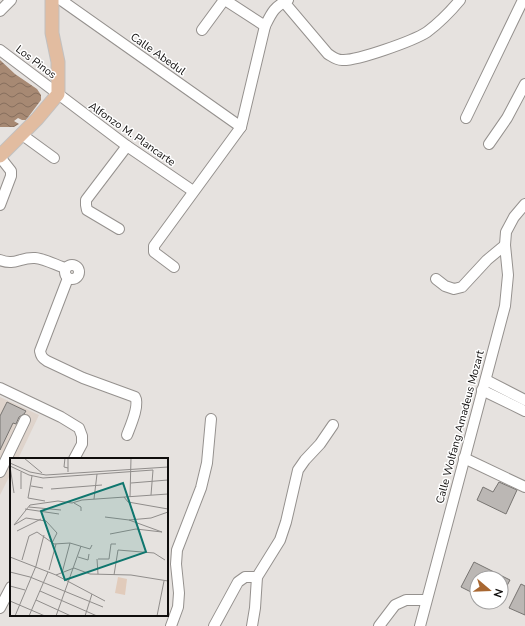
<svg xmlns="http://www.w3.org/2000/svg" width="525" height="626" font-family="'Nunito Sans',sans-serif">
	<defs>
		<pattern id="water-waves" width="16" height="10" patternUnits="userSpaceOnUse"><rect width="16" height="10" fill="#a78973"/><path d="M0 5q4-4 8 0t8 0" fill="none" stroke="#866e5d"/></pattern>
	</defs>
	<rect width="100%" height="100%" fill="#e6e2df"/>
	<polygon fill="#dfd4cc" points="0,397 39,415 18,459 11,459 11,473 0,495"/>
	<polygon fill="url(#water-waves)" points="0,60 15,74 37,89 41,95 41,100 26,120 22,120 18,118 14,121 19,124 14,127 0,127"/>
	<g fill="#bbb7b4" stroke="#777471">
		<polygon points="7,402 26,411 24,414 19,417 16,424 13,423 0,450 0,416"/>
		<polygon points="499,482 517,490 506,514 477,500 483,487 493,492"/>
		<polygon points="474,562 510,580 501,597 501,578 477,578 477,595 461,587"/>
		<polygon points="521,584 525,586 525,615 509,608"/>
	</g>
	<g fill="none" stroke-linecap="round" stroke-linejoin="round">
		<g stroke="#95918e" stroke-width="12">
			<g id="minor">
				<polyline points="61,0 241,127"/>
				<polyline points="225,0 265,26"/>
				<path d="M284,2L328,54C333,57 336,60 342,60C357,61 413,41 427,32C439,23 450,12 460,0"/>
				<polyline points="0,11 11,0"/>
				<polyline points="202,30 224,0"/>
				<polyline points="0,50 127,146 193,191"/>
				<polyline points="466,118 523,0"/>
				<polyline points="21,134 54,158"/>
				<polyline points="489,144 507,118 525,84"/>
				<polyline points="0,157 11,171 11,176 0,205"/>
				<polyline points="119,229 87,210 86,205 86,200 127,146"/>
				<path d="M0,260C15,266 20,257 35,258C45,259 56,265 65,268"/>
				<circle cx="72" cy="272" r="7"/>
				<path d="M174,267L154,252V246L241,127L265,26C272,12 274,7 288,0"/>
				<path d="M68,278L40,351C41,356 42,358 47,361L83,378L135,397C140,405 130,427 127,435"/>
				<polyline points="436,279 445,286 454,289 462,287 487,260 505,245"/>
				<polyline points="486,380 525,400"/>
				<polyline points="0,388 61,417 79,428 82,436 82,444 74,459"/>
				<polyline points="482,390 525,411"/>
				<polyline points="464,458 525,487"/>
				<polyline points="0,472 25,420"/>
				<polyline points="0,608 11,587"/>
				<polyline points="171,626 178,607 179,593 176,564 177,550 201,488 207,463 211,419"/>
				<polyline points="214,626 238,582 245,577 257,577"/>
				<polyline points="252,626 255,608 257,577 280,540 286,522 298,470 305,460 320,444 333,425"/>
				<polyline points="379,626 395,605 406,600 426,600"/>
				<polyline points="420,626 505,306 508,275 505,245 506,232 514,217 525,204"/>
			</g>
		</g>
		<g stroke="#c1c0c0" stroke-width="15">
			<polyline id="major" points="0,156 37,119 58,94 58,62 52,33 52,0"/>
		</g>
		<use href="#minor" stroke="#fff" stroke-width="10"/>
		<use href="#major" stroke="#e2bca0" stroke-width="13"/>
	</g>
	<g text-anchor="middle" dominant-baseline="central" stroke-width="3" stroke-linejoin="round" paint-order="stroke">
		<g font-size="11" fill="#0f0d0c" stroke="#fff">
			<text transform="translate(158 54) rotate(35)">Calle Abedul</text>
			<text transform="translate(36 62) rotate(37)">Los Pinos</text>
			<text transform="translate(132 134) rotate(35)">Alfonzo M. Plancarte</text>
			<text transform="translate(460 427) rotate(-75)">Calle Wolfang Amadeus Mozart</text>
		</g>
	</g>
	<g transform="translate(10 458)">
		<rect width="158" height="158" fill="#e6e2df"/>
		<path d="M108,119L117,121L115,137L105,135Z" fill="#e1cbbb"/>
		<path fill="none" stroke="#908d8b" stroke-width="1" d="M14,0L32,15M55,0L54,9L58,10M0,5L20,14L36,17L158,9M0,8L4,35M0,8L19,17L33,20L143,12M11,14V31M58,14V0M22,18L18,40L35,43M121,25L158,22M21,28L33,30M41,31L92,27M141,37L143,12M114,39L118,44L158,51M120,39L121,0M84,41L87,16M64,45L71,49V53M19,49L51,52M15,51L49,56M95,59L119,62L152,74M119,62L141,60L158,54M4,67L20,47L48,43L62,45L72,42L158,36M4,67L16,60L36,63L47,75L42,85M7,73L31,61M100,76L126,71L152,74M0,99L46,117L64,110L80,116L121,117L158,123M68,99L78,102L79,96M87,101L88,116M88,101H99L101,86H106M12,102L19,78L27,74L44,86L60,85L80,91L82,87M39,112L46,86M0,114L20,119L93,149M52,115L60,85M46,117L95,143M104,117L108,92L144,95L155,102M0,128L15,132M30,133L87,158M26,142L61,158M0,143L35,158M5,158L26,108L34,77M19,158L38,114M46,158L71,88M75,158L82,136M147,158L154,123"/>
		<path fill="#0f766e" fill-opacity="0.15" stroke="#0f766e" stroke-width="2" d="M113,25L136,94L55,122L31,53Z"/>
		<rect width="158" height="158" fill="none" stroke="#0f0d0c" stroke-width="2"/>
	</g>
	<g transform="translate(489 590) rotate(109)"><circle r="19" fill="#ffffff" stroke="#9f9e9e"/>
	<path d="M0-3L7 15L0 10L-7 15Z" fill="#a86731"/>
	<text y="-6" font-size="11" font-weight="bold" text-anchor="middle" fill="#0f0d0c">N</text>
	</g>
</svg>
